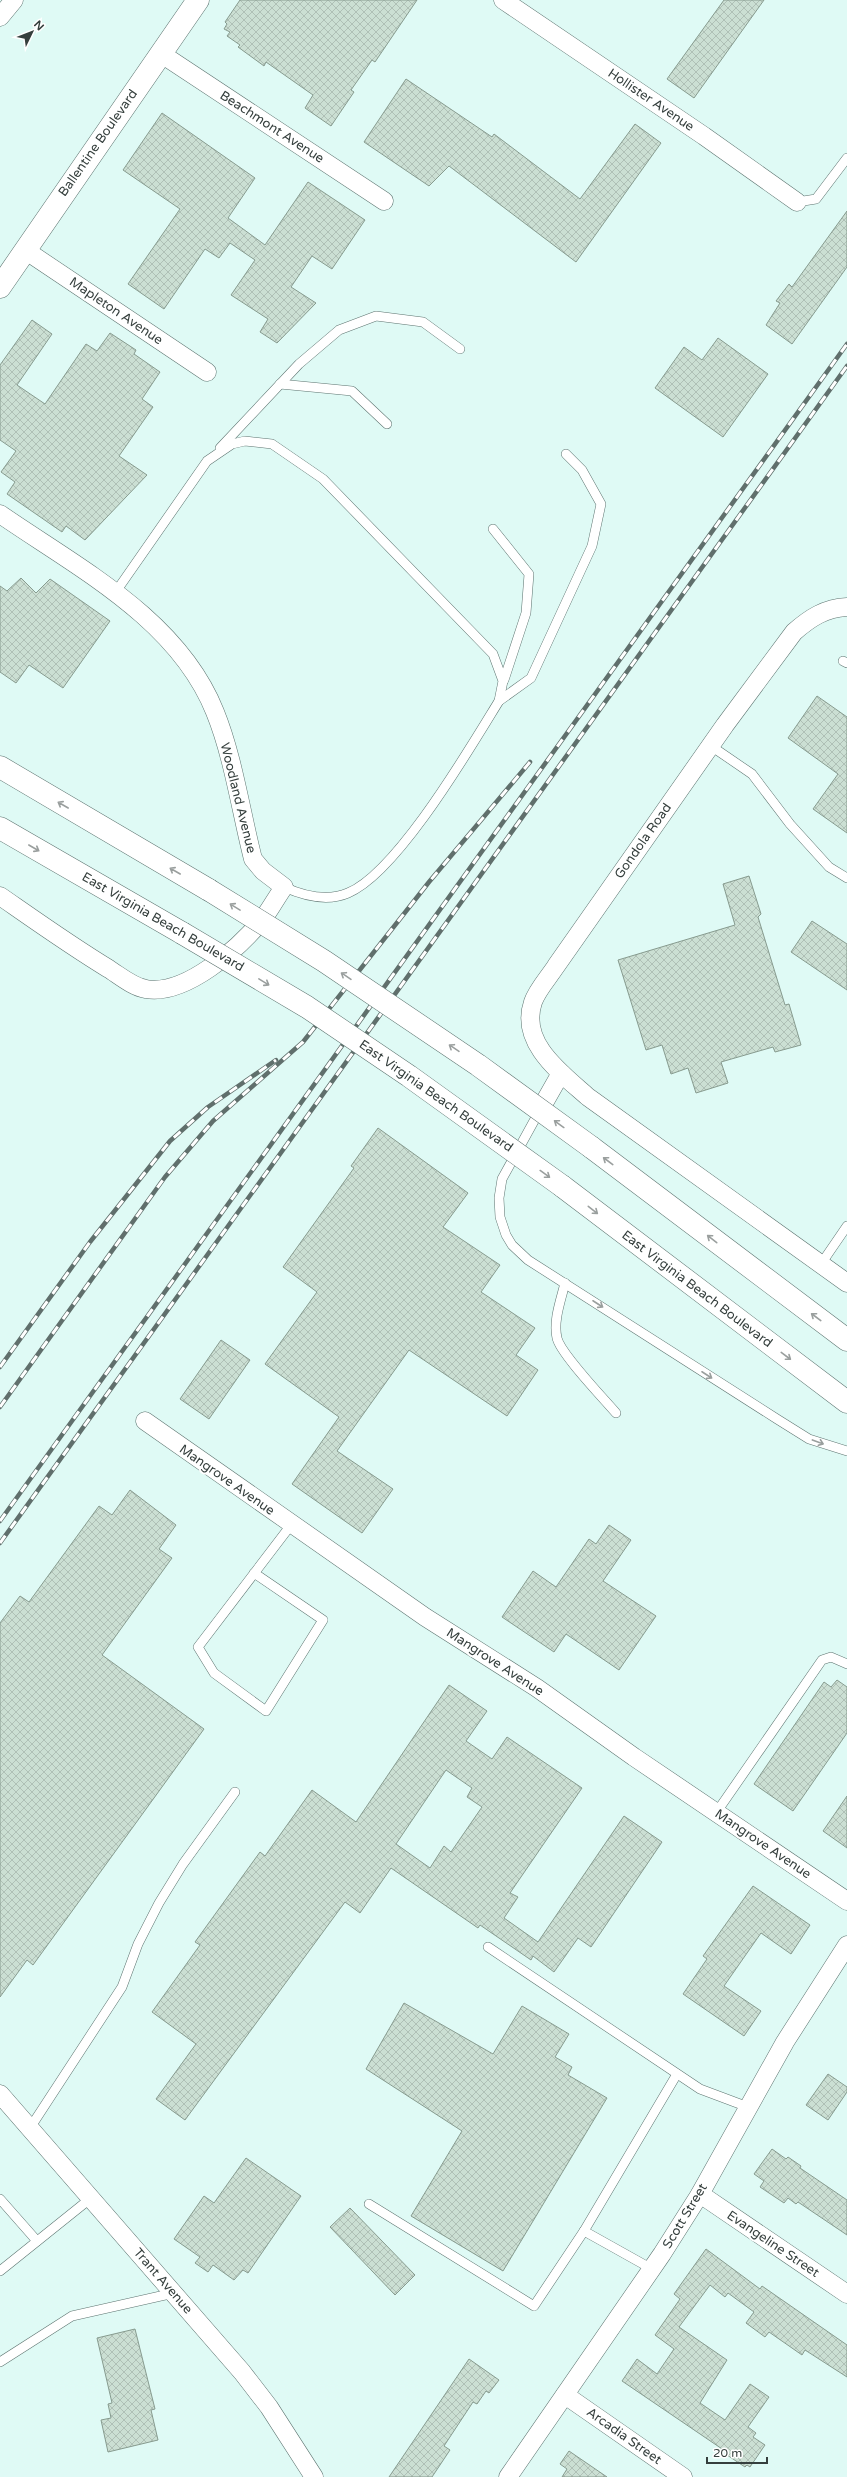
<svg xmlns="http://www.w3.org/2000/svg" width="847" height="2477" font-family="'Varela Round',sans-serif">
	<defs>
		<pattern id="building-cross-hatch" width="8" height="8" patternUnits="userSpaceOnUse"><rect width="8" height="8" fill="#cbdfd3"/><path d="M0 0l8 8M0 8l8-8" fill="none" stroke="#afc0b6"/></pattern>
	</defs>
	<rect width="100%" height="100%" fill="#dffaf5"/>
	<g fill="url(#building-cross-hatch)" stroke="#879b8f" fill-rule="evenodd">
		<polygon points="240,0 417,0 375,62 372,60 351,90 354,92 331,126 305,108 313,95 266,62 264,66 238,47 240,45 227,36 230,32 224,29 227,24 225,22"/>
		<polygon points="724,0 764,0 694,98 667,79"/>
		<polygon points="406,79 492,137 494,134 580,199 635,124 661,143 576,262 449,166 429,186 364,142"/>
		<polygon points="162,113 255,178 228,218 265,245 308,182 365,220 332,269 312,256 291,287 316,303 277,343 260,332 268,319 231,295 255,260 230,243 219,258 205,249 164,309 128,284 180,209 123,170"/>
		<polygon points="847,211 847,267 792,344 766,325 780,303 776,301 789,284 792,287"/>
		<polygon points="32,320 52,334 17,385 45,404 86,344 97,351 110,333 136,350 134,354 160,372 142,399 153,407 119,456 147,475 85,540 66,526 62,532 7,494 15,482 1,472 16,451 0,440 0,365"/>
		<polygon points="718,338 768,374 723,437 655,388 684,347 702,360"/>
		<polygon points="21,578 36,593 50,579 110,621 63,688 29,665 16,683 0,672 0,586 7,591"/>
		<polygon points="817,696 847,717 847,833 813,809 838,774 788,738"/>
		<polygon points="749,876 761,914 758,917 785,1005 789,1004 801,1045 775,1052 773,1047 721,1062 728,1083 696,1093 688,1068 671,1074 662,1045 646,1050 618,960 735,925 723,884"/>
		<polygon points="812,921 847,944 847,990 791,952"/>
		<polygon points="378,1128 468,1193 443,1227 500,1265 481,1292 535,1328 516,1355 538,1370 507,1416 409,1350 337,1451 393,1489 362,1533 292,1484 339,1417 265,1364 317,1292 283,1267 354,1168 351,1166"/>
		<polygon points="221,1340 250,1360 209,1419 180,1399"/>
		<polygon points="130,1490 176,1525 159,1549 172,1558 102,1655 204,1729 33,1965 27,1960 0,1997 0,1623 20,1596 29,1602 99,1506 112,1515"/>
		<polygon points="609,1525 631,1540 603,1581 656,1616 619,1670 566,1634 554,1652 502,1617 533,1571 556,1587 589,1539 596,1544"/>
		<polygon points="837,1680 847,1687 847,1733 793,1811 754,1784 824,1682 831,1687"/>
		<path d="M449,1685L487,1711L466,1741L492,1759L507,1737L582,1788L510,1893L518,1897L504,1918L538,1942L624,1816L662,1842L591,1947L578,1938L554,1972L533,1956L531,1960L480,1925L478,1928L391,1868L360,1913L345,1902L185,2120L156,2099L196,2044L152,2012L200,1945L195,1942L260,1852L265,1856L312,1790L356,1822ZM446,1770L472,1788L467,1797L482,1807L451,1852L444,1846L430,1868L396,1844Z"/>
		<polygon points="847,1796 847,1848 823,1831"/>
		<polygon points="753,1886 810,1925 791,1954 761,1933 724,1986 761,2011 744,2036 683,1994 707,1959 703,1956"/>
		<polygon points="404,2003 493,2054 522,2006 569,2034 555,2057 572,2067 568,2075 607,2098 503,2271 411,2216 462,2131 366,2069"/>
		<polygon points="828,2074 847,2087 847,2092 828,2120 806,2105"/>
		<polygon points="772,2149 786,2159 788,2157 801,2166 800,2168 847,2200 847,2235 798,2202 796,2204 788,2198 784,2203 760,2187 764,2181 754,2174"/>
		<polygon points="246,2158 301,2196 248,2273 243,2270 234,2280 213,2265 208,2272 195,2263 200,2257 174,2239 204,2196 214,2203"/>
		<polygon points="350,2208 415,2275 395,2295 330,2227"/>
		<polygon points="706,2249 760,2289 762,2286 847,2345 847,2377 805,2350 802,2355 769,2332 765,2337 746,2323 754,2312 728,2293 725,2297 710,2285 679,2327 727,2360 700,2403 725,2420 750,2384 769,2397 748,2427 756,2433 753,2437 765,2445 750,2467 747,2465 745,2467 727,2455 728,2453 622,2381 637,2359 657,2374 674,2349 655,2335 680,2299 674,2294"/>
		<polygon points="135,2329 155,2409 151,2410 158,2440 108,2452 101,2420 111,2418 108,2404 112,2403 97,2338"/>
		<polygon points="469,2359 499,2380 489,2393 486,2391 477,2404 473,2402 444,2446 450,2450 432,2477 389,2477"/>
		<polygon points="569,2451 607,2477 562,2477 567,2469 560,2464"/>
	</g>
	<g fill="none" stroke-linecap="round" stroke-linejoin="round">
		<g stroke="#5d7470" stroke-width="10">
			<g id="service">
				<polyline points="797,202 816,199 847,158"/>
				<polyline points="280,384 352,391 387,424"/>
				<polyline points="220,448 299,364 339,330 376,316 423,322 460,349"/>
				<polyline points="493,529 529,574 526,613 504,680"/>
				<path d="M115,593L207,461L232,444L245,441L272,444L323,479L493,654L503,681L499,701C470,748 397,873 348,893C327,902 304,896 284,887"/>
				<polyline points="843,661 847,663"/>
				<polyline points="499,701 531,678 592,546 601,504 582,470 566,454"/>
				<polyline points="711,746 752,774 790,824 829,867 847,878"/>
				<polyline points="540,1110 502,1179 499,1198 500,1217 506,1235 512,1245 528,1260 777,1419 809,1439 847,1451"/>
				<polyline points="821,1264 847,1226"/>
				<path d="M565,1283C561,1300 553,1320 557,1338C560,1353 604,1399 616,1413"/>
				<polyline points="254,1573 323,1620 266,1711 214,1673 198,1647 291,1525"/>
				<polyline points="716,1813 822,1660 831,1657 847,1664"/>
				<polyline points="488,1947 700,2089 748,2107"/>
				<polyline points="30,2128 122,1987 138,1944 159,1903 183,1864 235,1792"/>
				<polyline points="0,2199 37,2241"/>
				<polyline points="369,2204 534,2306 584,2231"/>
				<polyline points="652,2269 584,2231 677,2074"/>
				<polyline points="0,2271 91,2198"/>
				<polyline points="0,2362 72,2316 174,2293"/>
			</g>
		</g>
		<g stroke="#5d7470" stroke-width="19">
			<g id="minor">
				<polyline points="503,0 704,136 797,202"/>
				<polyline points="0,17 14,0"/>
				<polyline points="160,53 384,201"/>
				<polyline points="25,250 207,372"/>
				<path d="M0,514C78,568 178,619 215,712C233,756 241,812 253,859L263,871L284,887C276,898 270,910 262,920C238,949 185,996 146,989C133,987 120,976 109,969C71,946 36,921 0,896"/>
				<path d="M847,607C825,608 810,618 794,632L725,725L556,966C549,977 537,990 533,1002C519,1043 561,1073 588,1097L847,1283"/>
				<polyline points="540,1110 561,1073"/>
				<polyline points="145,1421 425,1617 537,1688 634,1757 847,1901"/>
				<polyline points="0,2094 242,2372 269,2407 314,2477"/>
				<polyline points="700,2194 847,2294"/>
				<polyline points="565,2395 683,2477"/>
				<polyline points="508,2477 662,2254 700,2194 785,2042 847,1945"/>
			</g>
		</g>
		<g stroke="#5d7470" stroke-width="23">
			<polyline id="secondary" points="0,287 198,0"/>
		</g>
		<g stroke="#5d7470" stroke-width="23">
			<g id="primary">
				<polyline points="0,767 209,890"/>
				<polyline points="0,828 182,933"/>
				<polyline points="591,1147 847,1340"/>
				<polyline points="562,1186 847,1402"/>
			</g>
		</g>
		<use href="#service" stroke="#fff" stroke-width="9"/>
		<use href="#minor" stroke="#fff" stroke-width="18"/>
		<use href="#secondary" stroke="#fff" stroke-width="22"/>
		<use href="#primary" stroke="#fff" stroke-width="22"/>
		<g stroke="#606f6c" stroke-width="4.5">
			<g id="rail">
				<polyline points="0,1367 90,1242 170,1141 208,1107 276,1060"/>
				<polyline points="0,1407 165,1177 213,1121 303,1042 429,882 530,762"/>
				<polyline points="0,1521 847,344"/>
				<polyline points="0,1543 847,366"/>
			</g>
		</g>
		<use href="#rail" stroke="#fff" stroke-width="3" stroke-dasharray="9" stroke-linecap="butt"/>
		<g stroke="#5d7470" stroke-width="23" stroke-linecap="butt">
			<g id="primary-bridge">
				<polyline points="209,890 324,961 478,1065 591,1147"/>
				<polyline points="182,933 307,1007 409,1076 562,1186"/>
			</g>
		</g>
		<use href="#primary-bridge" stroke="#fff" stroke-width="22"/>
	</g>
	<defs><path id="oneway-shaft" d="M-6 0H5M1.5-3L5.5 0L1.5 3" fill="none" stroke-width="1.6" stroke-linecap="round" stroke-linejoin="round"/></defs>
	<g stroke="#9a9f9e">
		<use href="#oneway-shaft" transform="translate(63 805) rotate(-150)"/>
		<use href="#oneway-shaft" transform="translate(34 848) rotate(30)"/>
		<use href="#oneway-shaft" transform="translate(175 871) rotate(-150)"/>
		<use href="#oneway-shaft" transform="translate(235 907) rotate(-148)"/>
		<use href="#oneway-shaft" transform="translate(346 976) rotate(-146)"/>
		<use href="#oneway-shaft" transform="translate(264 982) rotate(31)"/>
		<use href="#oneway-shaft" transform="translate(454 1048) rotate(-146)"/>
		<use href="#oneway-shaft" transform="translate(559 1124) rotate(-144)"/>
		<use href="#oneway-shaft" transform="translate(608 1161) rotate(-143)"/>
		<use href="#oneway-shaft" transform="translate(545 1174) rotate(36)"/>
		<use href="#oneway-shaft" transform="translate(593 1210) rotate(38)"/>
		<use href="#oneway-shaft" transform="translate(712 1239) rotate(-142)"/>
		<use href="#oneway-shaft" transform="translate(598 1304) rotate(33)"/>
		<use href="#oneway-shaft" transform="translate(816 1317) rotate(-143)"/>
		<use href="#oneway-shaft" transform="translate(786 1356) rotate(37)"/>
		<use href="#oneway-shaft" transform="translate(707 1375) rotate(33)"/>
		<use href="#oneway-shaft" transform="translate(818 1442) rotate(20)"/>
	</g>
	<g text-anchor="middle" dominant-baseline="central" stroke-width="4" stroke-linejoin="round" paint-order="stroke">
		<g font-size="13" fill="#353f3d" stroke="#fff">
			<text transform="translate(651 100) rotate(34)">Hollister Avenue</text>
			<text transform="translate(272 127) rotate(33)">Beachmont Avenue</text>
			<text transform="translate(98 143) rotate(-55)">Ballentine Boulevard</text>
			<text transform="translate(116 311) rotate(34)">Mapleton Avenue</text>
			<text transform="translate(238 798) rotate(76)">Woodland Avenue</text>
			<text transform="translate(643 841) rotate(-55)">Gondola Road</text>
			<text transform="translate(163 922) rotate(30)">East Virginia Beach Boulevard</text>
			<text transform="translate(436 1096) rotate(35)">East Virginia Beach Boulevard</text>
			<text transform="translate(697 1289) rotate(37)">East Virginia Beach Boulevard</text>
			<text transform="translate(227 1480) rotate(35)">Mangrove Avenue</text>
			<text transform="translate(495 1662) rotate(33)">Mangrove Avenue</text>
			<text transform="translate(763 1844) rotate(34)">Mangrove Avenue</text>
			<text transform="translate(685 2216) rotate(-59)">Scott Street</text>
			<text transform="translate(773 2244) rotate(34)">Evangeline Street</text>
			<text transform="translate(163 2281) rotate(49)">Trant Avenue</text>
			<text transform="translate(624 2436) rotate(35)">Arcadia Street</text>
		</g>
	</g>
	<g transform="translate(32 32) rotate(47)" stroke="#ffffff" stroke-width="3" paint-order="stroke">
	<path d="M0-3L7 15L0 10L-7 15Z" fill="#353f3d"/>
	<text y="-6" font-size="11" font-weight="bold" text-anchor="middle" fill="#353f3d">N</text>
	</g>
	<path d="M707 2457v6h60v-6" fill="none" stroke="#353f3d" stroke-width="2"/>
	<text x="713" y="2457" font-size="12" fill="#353f3d" stroke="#ffffff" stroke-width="3" paint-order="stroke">20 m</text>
</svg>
